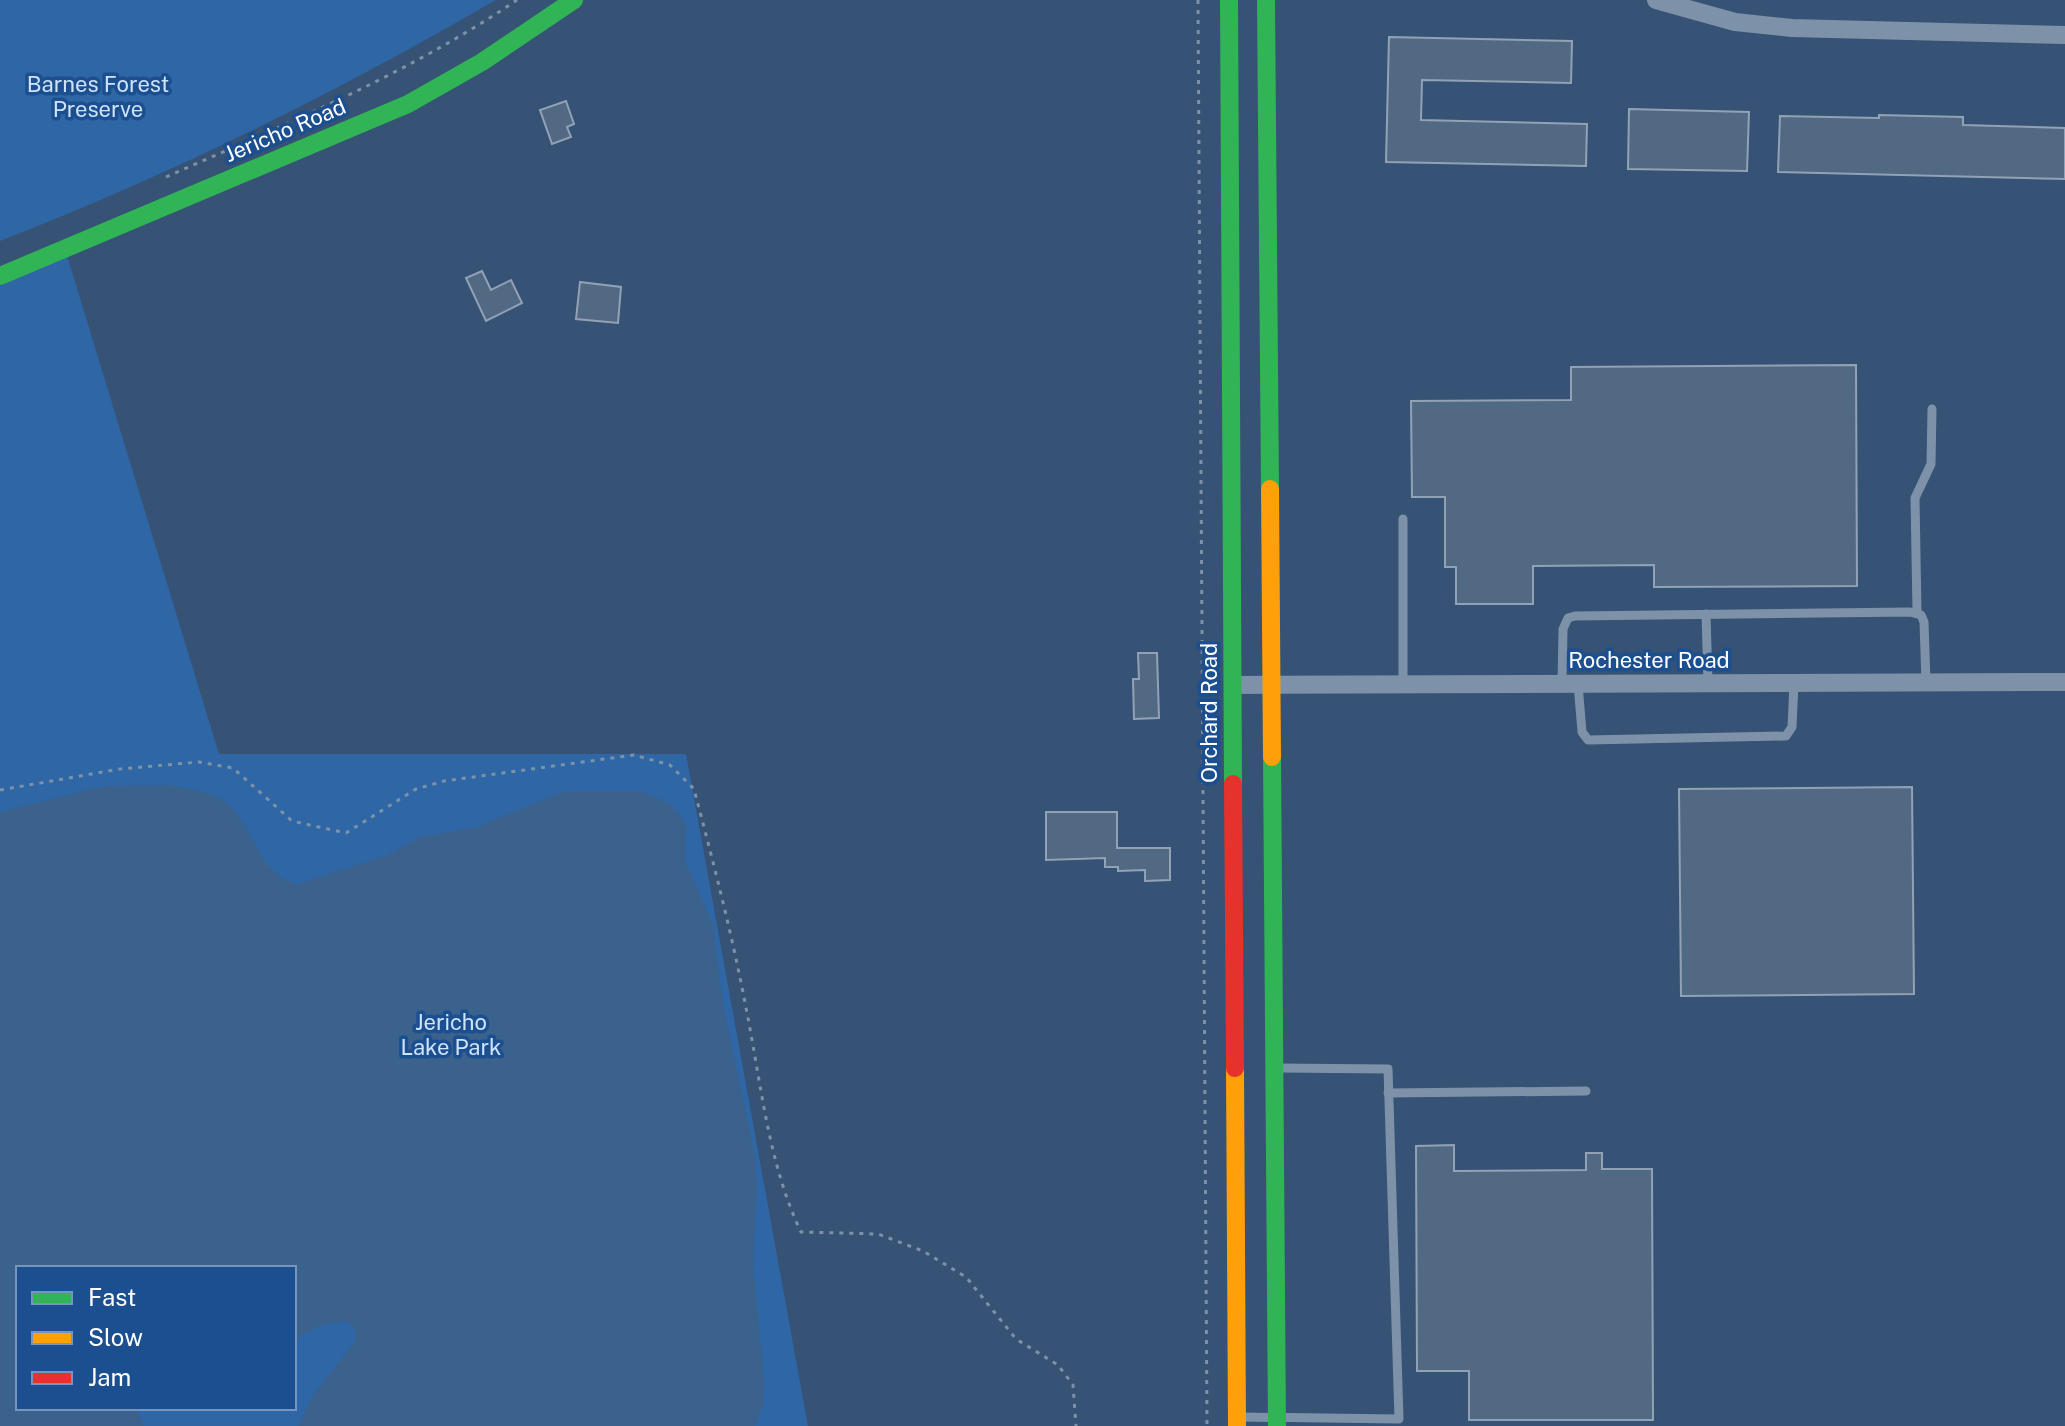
<svg xmlns="http://www.w3.org/2000/svg" width="2065" height="1426" font-family="'Public Sans',sans-serif">
	<rect width="100%" height="100%" fill="#365274"/>
	<g fill="#2f66a5" fill-rule="evenodd">
		<path d="M0,0H496C337,92 171,175 0,241Z"/>
		<path d="M65,249L219,754H686L808,1426H0V276ZM18,1268H294V1408H18Z"/>
	</g>
	<path fill="#3b618d" d="M167,785C184,788 206,790 221,799C255,821 255,875 298,884L388,855L420,837L477,827L565,791H640L666,802L679,812L686,827L685,861L713,925L723,1004L755,1155L757,1188L753,1265L764,1382V1403L755,1426H298L312,1397L356,1340L354,1328L347,1321L322,1325L294,1339V1268H18V1408H136L144,1426H0V812L105,786Z"/>
	<g fill="#526984" stroke="#92a2b6" stroke-width="2">
		<polygon points="1389,37 1572,41 1571,83 1422,80 1421,120 1587,124 1586,166 1386,162"/>
		<polygon points="566,101 574,124 567,127 571,137 552,144 540,110"/>
		<polygon points="1629,109 1749,112 1747,171 1628,169"/>
		<polygon points="1879,115 1963,117 1963,125 2065,128 2065,179 1778,172 1780,116 1879,118"/>
		<polygon points="482,271 491,290 511,280 522,303 486,321 466,278"/>
		<polygon points="580,282 621,287 618,323 576,319"/>
		<polygon points="1856,365 1857,586 1654,587 1654,565 1533,566 1533,604 1456,604 1456,567 1445,567 1445,497 1412,497 1411,401 1571,400 1571,367"/>
		<polygon points="1138,653 1157,653 1159,718 1134,719 1133,679 1139,679"/>
		<polygon points="1912,787 1914,994 1681,996 1679,789"/>
		<polygon points="1046,812 1117,812 1117,848 1170,848 1170,880 1145,881 1145,870 1118,871 1118,867 1105,867 1105,858 1046,860"/>
		<polygon points="1454,1145 1454,1171 1586,1170 1586,1153 1602,1153 1602,1169 1652,1169 1653,1420 1469,1420 1469,1371 1417,1371 1416,1146"/>
	</g>
	<g fill="none" stroke-linecap="round" stroke-linejoin="round">
		<g stroke="#7d92a8" stroke-width="3" stroke-dasharray="4 6" stroke-linecap="butt">
			<polyline points="1198,0 1207,1426"/>
			<path d="M166,177C286,124 408,74 517,0"/>
			<path d="M0,790L120,769L199,762L233,768L292,821L346,833L416,789L444,781L634,755L670,765L694,789C713,861 732,934 746,1008C761,1082 768,1163 801,1232L878,1234L923,1251L966,1277L1016,1339L1058,1365L1073,1385L1076,1426"/>
		</g>
		<g stroke="#7d92a8" stroke-width="9">
			<polyline points="1403,519 1403,684"/>
			<polyline points="1917,612 1915,498 1931,464 1932,409"/>
			<polyline points="1706,614 1708,683"/>
			<polyline points="1562,684 1563,629 1568,618 1575,616 1910,612 1921,615 1924,622 1926,683"/>
			<polyline points="1578,684 1582,732 1588,740 1786,736 1792,727 1794,683"/>
			<polyline points="1388,1093 1586,1091"/>
			<polyline points="1241,1417 1399,1419 1388,1069 1279,1068"/>
		</g>
		<g stroke="#7d92a8" stroke-width="18">
			<polyline points="1656,0 1735,22 1792,28 2065,35"/>
			<polyline points="1233,685 2065,682"/>
		</g>
		<g stroke="#30b455" stroke-width="18">
			<polyline points="1229,0 1233,784"/>
			<polyline points="1266,0 1270,489"/>
			<polyline points="0,276 408,104 482,62 574,0"/>
			<polyline points="1272,757 1277,1426"/>
		</g>
		<g stroke="#ff9f0a" stroke-width="18">
			<polyline points="1270,489 1272,757"/>
			<polyline points="1235,1068 1237,1426"/>
		</g>
		<polyline stroke="#e5322d" stroke-width="18" points="1233,784 1235,1068"/>
	</g>
	<g text-anchor="middle" dominant-baseline="central" stroke-width="7" stroke-linejoin="round" paint-order="stroke">
		<g font-size="22" fill="#cfe3fa" stroke="#1b4f8f">
			<text x="98" y="84">Barnes Forest<tspan x="98" dy="25">Preserve</tspan></text>
			<text x="451" y="1022">Jericho<tspan x="451" dy="25">Lake Park</tspan></text>
		</g>
		<g font-size="22" fill="#fff" stroke="#1b4f8f">
			<text transform="translate(285 130) rotate(-23)">Jericho Road</text>
			<text x="1649" y="660">Rochester Road</text>
			<text transform="translate(1209 713) rotate(-90)">Orchard Road</text>
		</g>
	</g>
	<rect x="16" y="1266" width="280" height="144" fill="#1b4f8f" stroke="#7695bc" stroke-width="2"/>
	<rect x="32" y="1292" width="40" height="12" fill="#30b455" stroke="#7695bc" stroke-width="2"/>
	<text x="88" y="1306" font-size="24" fill="#ffffff">Fast</text>
	<rect x="32" y="1332" width="40" height="12" fill="#ff9f0a" stroke="#7695bc" stroke-width="2"/>
	<text x="88" y="1346" font-size="24" fill="#ffffff">Slow</text>
	<rect x="32" y="1372" width="40" height="12" fill="#e5322d" stroke="#7695bc" stroke-width="2"/>
	<text x="88" y="1386" font-size="24" fill="#ffffff">Jam</text>
</svg>
